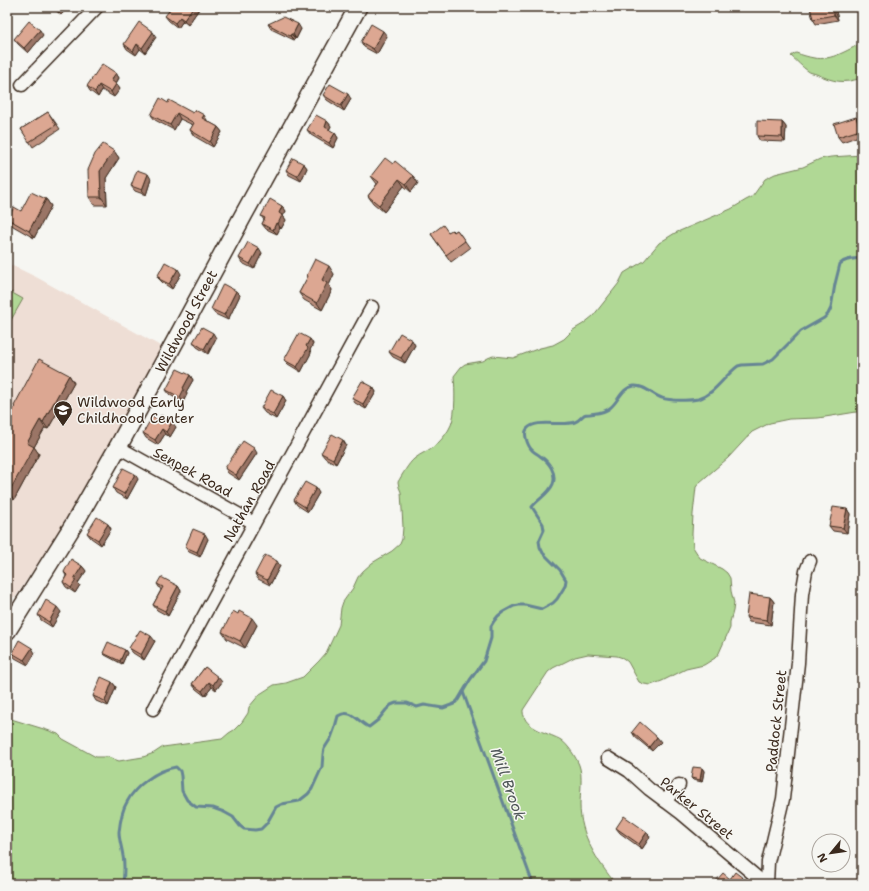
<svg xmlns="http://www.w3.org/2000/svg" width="869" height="891" font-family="'Shantell Sans',sans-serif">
	<rect width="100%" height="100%" fill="#f6f6f2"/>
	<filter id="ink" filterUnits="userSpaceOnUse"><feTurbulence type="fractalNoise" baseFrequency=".025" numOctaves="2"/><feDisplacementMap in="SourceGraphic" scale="8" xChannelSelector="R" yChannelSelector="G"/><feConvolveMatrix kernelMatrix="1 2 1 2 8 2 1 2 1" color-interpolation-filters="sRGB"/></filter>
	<g filter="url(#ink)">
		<polygon fill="#eeded5" points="7,263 36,277 164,348 75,506 15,598 7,592"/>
		<g fill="#b0d895" stroke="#76815a">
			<path d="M862,43V78C842,84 835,82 816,74C814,73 810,73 808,71C802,67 797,61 791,56L796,53C802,55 808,57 814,58C832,61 847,50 862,43Z"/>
			<path d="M862,155V411L838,415L818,418L789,419L770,423L752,432L728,458L700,482L696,487L693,514L692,534L693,547L700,558L722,569L727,573L730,578L731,591L734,603L733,611L730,622V628L727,635L719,653L715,658L704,665L686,669L662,681L651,685L644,684L639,682L628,662L623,658L617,656L588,654L575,657L553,668L548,672L523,710C523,712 523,714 524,716C527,729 551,734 561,740C568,745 576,757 579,765C583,775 580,794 580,805C580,835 597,861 616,884H7V719H11L47,730L58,734L63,739L96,757H108L119,761L143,757L154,753L163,747L222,739L229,733L234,730L242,722L248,713L249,707L260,694L274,685L286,683L303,677L319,661L326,653L339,625L341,608L343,602L353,588L358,577L363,571L372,563L392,551L400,544L402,539L403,527L401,492L399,487L398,482C402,475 409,463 414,459C421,453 431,450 438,443C443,438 448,432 451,425C456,413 455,389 454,376L461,367L465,364L483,361L488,358L493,356L513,358L540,348L553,345L564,339L573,330L583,324L593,316L619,283L624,273L644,261L659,243L675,233L731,209L746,200L752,197L755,193L765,179L775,174L803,167L820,159L825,158L831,157Z"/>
			<polygon points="7,290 23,299 7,327"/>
		</g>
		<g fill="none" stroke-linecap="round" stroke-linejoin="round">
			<g stroke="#668594" stroke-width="3">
				<polyline points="463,692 533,884"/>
				<path d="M123,884C124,875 125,865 123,856C122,848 119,840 119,832C120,823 122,810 127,802C135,786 157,770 176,767L180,771L181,776L182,791L187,800L196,807L213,808L224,812L233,817L240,826L244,829L255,830L261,829L267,823L276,807L282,804L299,801L308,794L312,789L322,767L323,754L324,749L331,738L335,727L338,716C351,708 357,721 369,727L378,720L386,710L391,705L396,703H407L417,707L424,705L443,708L454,704L458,700L470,680L484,661L491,638V626L494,621L498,616L503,612L514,606L519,605H525L542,609L553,603L557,599L565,586L566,580L560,570L543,553L540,547L539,541L544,530L543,524L532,507C538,499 549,494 553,484C557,473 549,462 540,456C538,454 535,453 533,451C528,447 523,434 527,429C536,418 562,427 575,422C579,421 581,417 584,415C585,414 589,414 590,414C597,413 604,413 610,408C619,401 621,388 634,386C644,385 653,395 662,398C666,400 670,399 674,400C682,400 689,401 698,399C715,394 724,376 738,366L742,365L763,364L773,359L801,331L824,318L828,314L831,308L835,284L840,264C846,258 855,259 862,258"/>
			</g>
			<g stroke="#3b2a1e" stroke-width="15">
				<g id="street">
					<polyline points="22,85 97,7"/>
					<polyline points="118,447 254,523"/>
					<polyline points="153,709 372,307"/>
					<polyline points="608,758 629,771 649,789 681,813 765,884"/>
					<polyline points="665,801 679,785"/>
					<polyline points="767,884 768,862 783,799 798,663 802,594 806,571 810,561"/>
				</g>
			</g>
			<g stroke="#3b2a1e" stroke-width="20">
				<g id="secondary">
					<path id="s1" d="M7,631L74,524L118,447L244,214L358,7"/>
				</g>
			</g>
			<use href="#street" stroke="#f6f6f2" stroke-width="12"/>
			<use href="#secondary" stroke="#f6f6f2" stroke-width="17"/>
		</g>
		<g fill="#bd907e" stroke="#3b2a1e">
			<polygon points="52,7 68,7 61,15"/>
			<polygon points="810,7 835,7 838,20 816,24 813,19"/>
			<polygon points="199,9 188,25 183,21 178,28 169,21 165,16"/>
			<polygon points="268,24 301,29 296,39 295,38 294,40 271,29"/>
			<polygon points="43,35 28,53 18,44 14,39"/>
			<polygon points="387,36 377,54 364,47 361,42"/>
			<polygon points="156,37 145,53 140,49 136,55 127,49 124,44"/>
			<polygon points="116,73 119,78 116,84 120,89 114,97 102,90 98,97 90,91 87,86"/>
			<polygon points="323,95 351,99 344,111 327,100"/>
			<polygon points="168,103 207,120 207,121 218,127 222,132 213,147 194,136 190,130 193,125 180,119 174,130 155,120 151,115"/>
			<polygon points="48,112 60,129 33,147 21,129"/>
			<polygon points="856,117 859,122 862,131 862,135 842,142 838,137"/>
			<polygon points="327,121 331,126 329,130 335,133 338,138 333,148 311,135 307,130"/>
			<polygon points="782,122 786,127 785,142 760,141 757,136"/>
			<polygon points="114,151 119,158 106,178 107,205 94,205 89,197"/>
			<polygon points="304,164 307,168 301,181 289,175 286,170"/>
			<polygon points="393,164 413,176 418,183 411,192 404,186 384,212 373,203 368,196 377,184 371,176"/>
			<polygon points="151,179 146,195 135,191 131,186"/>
			<polygon points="46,199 51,206 34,238 13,226 8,219 21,211"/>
			<polygon points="282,206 286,211 283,216 286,220 281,229 280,228 277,234 266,229 262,224 264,220 261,216"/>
			<polygon points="457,230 470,248 451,262 431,234 448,232 454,232"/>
			<polygon points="262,253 254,269 242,263 239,258"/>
			<polygon points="181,274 172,289 163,283 157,277"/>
			<polygon points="334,274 329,285 332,290 322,310 304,300 299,293 308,277 307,275"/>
			<polygon points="236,291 240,295 228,320 215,314 211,309"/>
			<polygon points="216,338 208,354 197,347 193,342"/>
			<polygon points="310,339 313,344 310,350 311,353 301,372 288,364 284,360"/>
			<polygon points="415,345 405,363 393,357 389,352"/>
			<polygon points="69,375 74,383 48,429 45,428 34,447 39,454 14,500 7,496 7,422 15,407 14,406"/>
			<polygon points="190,375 193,380 186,392 187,394 183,402 170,395 166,390"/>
			<polygon points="373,387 376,392 366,409 355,403 352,398"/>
			<polygon points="283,396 286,401 276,419 265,413 261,408"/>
			<polygon points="158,420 176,427 170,437 165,434 158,445 146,438 143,433"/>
			<polygon points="346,445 336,464 325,458 321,453"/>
			<polygon points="257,453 239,480 228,473 225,468"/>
			<polygon points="138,479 127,499 116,493 113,488"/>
			<polygon points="319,493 308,512 297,505 294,500"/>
			<polygon points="847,509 850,514 847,533 833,531 829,526"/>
			<polygon points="108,524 111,529 101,545 91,538 87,533"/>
			<polygon points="208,539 200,557 189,552 185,547"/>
			<polygon points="82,566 86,571 78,583 80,585 75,593 66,587 63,582 66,576 64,572"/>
			<polygon points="280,566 270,585 258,579 255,574"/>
			<polygon points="157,584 178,586 181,591 168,616 157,610 153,605 161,590"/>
			<polygon points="770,597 774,602 771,625 749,622 746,617"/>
			<polygon points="61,612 52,627 41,620 38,615"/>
			<polygon points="238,614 257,625 245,648 227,639 222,632"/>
			<polygon points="155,641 144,660 133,653 129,648"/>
			<polygon points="125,650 127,653 122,664 105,655 103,653"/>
			<polygon points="12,653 35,653 28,665 15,658"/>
			<polygon points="205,667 222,682 216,690 212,687 205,696 196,689 192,684"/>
			<polygon points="112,682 116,687 108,706 96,701 93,696"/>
			<polygon points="632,732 661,742 652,751 635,737"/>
			<polygon points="702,768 704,771 702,782 693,780 691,778"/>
			<polygon points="616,828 650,837 642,849 620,833"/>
		</g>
		<g fill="#9a7566" stroke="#3b2a1e">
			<polygon points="60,7 68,7 61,15 57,10"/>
			<polygon points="193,7 197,7 199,9 188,25 184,20"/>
			<polygon points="833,7 835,7 838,20 834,15"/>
			<polygon points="180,17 183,21 178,28 175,23"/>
			<polygon points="298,24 301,29 296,39 293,34"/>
			<polygon points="40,30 43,35 28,53 24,48"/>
			<polygon points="383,31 387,36 377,54 373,49"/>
			<polygon points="153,32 156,37 145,53 142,48"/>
			<polygon points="291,34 295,38 294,40 290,36"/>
			<polygon points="137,44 140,49 136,55 133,51"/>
			<polygon points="116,73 119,78 114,85 111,80"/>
			<polygon points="116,84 120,89 114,97 111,92"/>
			<polygon points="99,85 102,90 98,97 95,92"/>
			<polygon points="348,94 351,99 344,111 341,106"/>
			<polygon points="177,113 180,119 174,130 170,125"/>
			<polygon points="204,115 207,120 205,123 202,118"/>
			<polygon points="856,117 859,122 862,131 862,133 860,130"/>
			<polygon points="327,121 331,126 328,132 325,127"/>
			<polygon points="782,122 786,127 785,142 782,137"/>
			<polygon points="218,127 222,132 213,147 210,142"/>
			<polygon points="335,133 338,138 333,148 329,143"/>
			<polygon points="114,151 119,158 106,178 107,205 101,197 100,171"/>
			<polygon points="304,164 307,168 301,181 297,176"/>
			<polygon points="148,174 151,179 146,195 142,190"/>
			<polygon points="413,176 418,183 411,192 406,184"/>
			<polygon points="399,179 404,186 384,212 379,205"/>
			<polygon points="46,199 51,206 34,238 29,231"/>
			<polygon points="282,206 286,211 283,216 286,220 281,229 278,224 279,213"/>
			<polygon points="276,223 280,228 277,234 273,230"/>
			<polygon points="259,248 262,253 254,269 250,264"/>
			<polygon points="329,266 334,274 329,285 332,290 322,310 317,303 322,280"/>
			<polygon points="178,269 181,274 172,289 169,284"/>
			<polygon points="236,291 240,295 228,320 224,315"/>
			<polygon points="213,333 216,338 208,354 204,349"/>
			<polygon points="310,339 313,344 310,350 311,353 301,372 297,367 306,346"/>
			<polygon points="412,340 415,345 405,363 401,358"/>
			<polygon points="69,375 74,383 48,429 43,422"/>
			<polygon points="190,375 193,380 186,392 187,394 183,402 180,397 183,388"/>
			<polygon points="373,387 376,392 366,409 363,404"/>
			<polygon points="283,396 286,401 276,419 273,414"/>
			<polygon points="40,420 45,428 34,447 39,454 14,500 9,492 27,443"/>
			<polygon points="172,422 176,427 170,437 166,432"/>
			<polygon points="162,429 165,434 158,445 155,440"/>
			<polygon points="343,440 346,445 336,464 333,459"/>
			<polygon points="254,448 257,453 239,480 236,475"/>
			<polygon points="135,474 138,479 127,499 124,494"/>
			<polygon points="316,488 319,493 308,512 305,507"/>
			<polygon points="847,509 850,514 847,533 843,528"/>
			<polygon points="108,524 111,529 101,545 98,540"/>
			<polygon points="205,534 208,539 200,557 197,552"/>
			<polygon points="277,561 280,566 270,585 267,580"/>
			<polygon points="82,566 86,571 78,583 80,585 75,593 71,588 74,579"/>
			<polygon points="178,586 181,591 168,616 165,611"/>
			<polygon points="770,597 774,602 771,625 767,620"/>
			<polygon points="57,607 61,612 52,627 49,622"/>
			<polygon points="252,618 257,625 245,648 240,641"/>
			<polygon points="151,636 155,641 144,660 141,655"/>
			<polygon points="32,648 35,653 28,665 24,660"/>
			<polygon points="125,650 127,653 122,664 120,661"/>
			<polygon points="218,677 222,682 216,690 213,685"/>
			<polygon points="112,682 116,687 108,706 105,701"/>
			<polygon points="209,682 212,687 205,696 202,691"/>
			<polygon points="657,737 661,742 652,751 649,747"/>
			<polygon points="702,768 704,771 702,782 700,780"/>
			<polygon points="647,832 650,837 642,849 639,844"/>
			<polygon points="743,878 746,883 745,884 738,884"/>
		</g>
		<g fill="#dca792" stroke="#3b2a1e">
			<polygon points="54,7 60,7 57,10"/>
			<polygon points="172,7 193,7 184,20 180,17 175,23 165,16"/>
			<polygon points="810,7 833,7 834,15 813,19"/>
			<polygon points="283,17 298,24 293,34 291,34 290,36 268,24"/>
			<polygon points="29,21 40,30 24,48 14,39"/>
			<polygon points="139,22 153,32 142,48 137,44 133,51 124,44"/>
			<polygon points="371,24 383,31 373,49 361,42"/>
			<polygon points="102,64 116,73 111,80 116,84 111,92 99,85 95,92 87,86"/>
			<polygon points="330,84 348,94 341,106 323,95"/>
			<polygon points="160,98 168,103 169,100 193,113 195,110 204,115 202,118 218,127 210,142 190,130 194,123 177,113 170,125 151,115"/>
			<polygon points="48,112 56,125 29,142 21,129"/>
			<polygon points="316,115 327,121 325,127 335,133 329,143 307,130"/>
			<polygon points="856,117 860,130 838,137 834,124"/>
			<polygon points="757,121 782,122 782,137 757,136"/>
			<polygon points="103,144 114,151 100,171 101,197 89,197 88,170 95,154"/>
			<polygon points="293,158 304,164 297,176 286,170"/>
			<polygon points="385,158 393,164 395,161 413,176 406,184 399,179 379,205 368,196 379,182 371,176"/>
			<polygon points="137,170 148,174 142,190 131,186"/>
			<polygon points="31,192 46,199 29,231 8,219 14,207 21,211"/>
			<polygon points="270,199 282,206 279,213 282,215 278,224 276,223 273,230 262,224 265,218 261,216"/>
			<polygon points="443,225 448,232 452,230 454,232 457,230 465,241 446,255 431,234"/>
			<polygon points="248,242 259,248 250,264 239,258"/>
			<polygon points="315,259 329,266 322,280 327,283 317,303 299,293 308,276 307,275"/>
			<polygon points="165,262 178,269 169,284 159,279 160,278 157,277"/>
			<polygon points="223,284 236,291 224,315 211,309"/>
			<polygon points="202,327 213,333 204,349 193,342"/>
			<polygon points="299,333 310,339 306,346 308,348 297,367 284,360"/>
			<polygon points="400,333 412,340 401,358 389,352"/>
			<polygon points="39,359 69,375 43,422 40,420 27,443 34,447 9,492 7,491 7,422 15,407 14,406"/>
			<polygon points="177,369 190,375 183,388 184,389 180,397 166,390"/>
			<polygon points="362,381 373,387 363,404 352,398"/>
			<polygon points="271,390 283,396 273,414 261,408"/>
			<polygon points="161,415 172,422 166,432 162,429 155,440 143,433 152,417 158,420"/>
			<polygon points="332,434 343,440 333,459 321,453"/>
			<polygon points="243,441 254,448 236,475 225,468"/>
			<polygon points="123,468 135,474 124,494 113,488"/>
			<polygon points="305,482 316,488 305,507 294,500"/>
			<polygon points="833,507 847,509 843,528 829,526"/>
			<polygon points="97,517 108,524 98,540 87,533"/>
			<polygon points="193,529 205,534 197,552 185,547"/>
			<polygon points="265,555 277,561 267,580 255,574"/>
			<polygon points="71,559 82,566 74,579 76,580 71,588 63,582 67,575 64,572"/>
			<polygon points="161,577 178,586 165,611 153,605 163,587 157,584"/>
			<polygon points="749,594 770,597 767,620 746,617"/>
			<polygon points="46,600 57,607 49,622 38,615"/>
			<polygon points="233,611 238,614 239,611 252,618 240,641 222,632"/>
			<polygon points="140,630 151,636 141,655 129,648"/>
			<polygon points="19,640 32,648 24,660 12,653"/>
			<polygon points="108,642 125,650 120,661 103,653"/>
			<polygon points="205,667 218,677 213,685 209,682 202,691 192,684"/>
			<polygon points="101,677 112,682 105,701 93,696"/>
			<polygon points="640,722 657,737 649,747 632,732"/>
			<polygon points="693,767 702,768 700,780 691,778"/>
			<polygon points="624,816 647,832 639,844 616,828"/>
			<polygon points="735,872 743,878 738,884 718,884 715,882 723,873 730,879"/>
		</g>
	</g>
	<defs>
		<g id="school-pin" transform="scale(1)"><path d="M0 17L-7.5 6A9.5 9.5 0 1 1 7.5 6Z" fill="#3b2a1e" stroke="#f6f6f2"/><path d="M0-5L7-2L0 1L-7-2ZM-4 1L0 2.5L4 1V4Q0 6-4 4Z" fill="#fff"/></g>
	</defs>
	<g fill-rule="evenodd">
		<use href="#school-pin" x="63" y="410"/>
	</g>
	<g text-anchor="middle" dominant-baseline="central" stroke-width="3" stroke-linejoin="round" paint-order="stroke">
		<g font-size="14" fill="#3b2a1e" stroke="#f6f6f2">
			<text stroke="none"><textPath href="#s1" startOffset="358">Wildwood Street</textPath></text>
			<text transform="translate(193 472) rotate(29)">Senpek Road</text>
			<text transform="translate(249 501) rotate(-61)">Nathan Road</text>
			<text transform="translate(776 721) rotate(-84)">Paddock Street</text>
			<text transform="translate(697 808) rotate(39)">Parker Street</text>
		</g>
		<g font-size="14" fill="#3b2a1e" stroke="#f6f6f2" text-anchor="start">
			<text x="77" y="402">Wildwood Early<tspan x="77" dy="16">Childhood Center</tspan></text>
		</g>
		<g font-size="15" font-style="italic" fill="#505859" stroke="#f6f6f2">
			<text transform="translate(508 784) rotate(70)">Mill Brook</text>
		</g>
	</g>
	<rect width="869" height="891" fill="none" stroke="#f6f6f2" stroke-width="24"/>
	<rect x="12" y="12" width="845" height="867" fill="none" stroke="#3b2a1e" stroke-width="1.5" filter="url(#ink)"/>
	<g transform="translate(831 853) rotate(241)"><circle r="19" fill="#f6f6f2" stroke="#aba49d"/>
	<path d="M0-3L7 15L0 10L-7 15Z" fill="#3b2a1e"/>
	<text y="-6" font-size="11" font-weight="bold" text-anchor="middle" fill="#3b2a1e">N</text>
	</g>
</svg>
